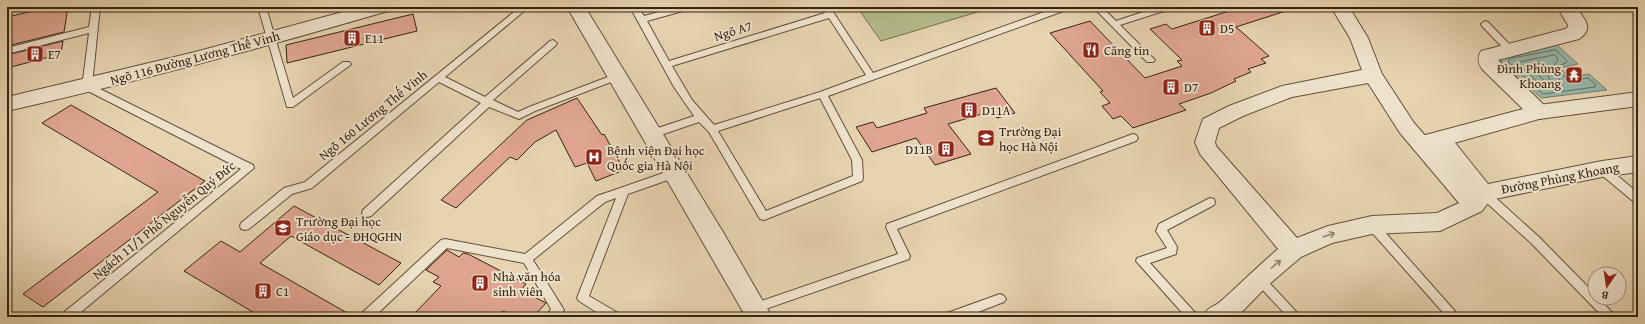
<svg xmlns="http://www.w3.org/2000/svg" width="1645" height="324" font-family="'Gentium Book Plus',serif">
	<rect width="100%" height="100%" fill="#e7d3b0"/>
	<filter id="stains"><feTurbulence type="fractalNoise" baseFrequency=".005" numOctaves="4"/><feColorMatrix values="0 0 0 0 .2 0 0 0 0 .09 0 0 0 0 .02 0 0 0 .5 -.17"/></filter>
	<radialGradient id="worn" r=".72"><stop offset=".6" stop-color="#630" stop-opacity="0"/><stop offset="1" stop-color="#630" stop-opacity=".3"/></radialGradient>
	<polygon fill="#b4bc8c" stroke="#747050" points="857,7 994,7 881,41"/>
	<polygon fill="#97b8ac" stroke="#6f7d6f" points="1557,45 1578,64 1560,68 1569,77 1589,74 1607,90 1541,98 1497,58"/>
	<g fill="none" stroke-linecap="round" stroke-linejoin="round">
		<g stroke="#666e60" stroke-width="1">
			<polygon points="1556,50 1567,61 1566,63 1558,66 1557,69 1569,81 1588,78 1595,84 1595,87 1543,94 1508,62 1509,59"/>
			<polygon points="1555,55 1558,59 1552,69 1555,75 1563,83 1561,86 1544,88 1518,64 1520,62"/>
			<polygon points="1544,63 1546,64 1546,72 1550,80 1548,82 1546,82 1531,68 1532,65"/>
		</g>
	</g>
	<g fill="#dfa591" stroke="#342413">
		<polygon points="50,7 68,7 64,32 7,46 7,17"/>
		<polygon points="1242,7 1288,7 1289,10 1236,27 1269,56 1261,59 1266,63 1248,69 1251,72 1234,79 1236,81 1211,93 1179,104 1186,110 1133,128 1121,116 1113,119 1102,106 1110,103 1100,92 1103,91 1050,33 1090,21 1145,78 1182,66 1177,61 1182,60 1150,29 1166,24 1172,29"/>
		<polygon points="413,14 417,31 287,63 286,45"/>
		<polygon points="63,41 61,54 7,68 7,55"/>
		<polygon points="996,88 1015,113 997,118 992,111 948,124 971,154 935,165 916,138 872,152 856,127 873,122 877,128 927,113 924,108"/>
		<polygon points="577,98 602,135 604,134 624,170 596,181 587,163 575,167 556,130 535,142 517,160 510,157 456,208 441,200 527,120"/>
		<polygon points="71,105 205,181 43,307 23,294 158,192 42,123"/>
		<polygon points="294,206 401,263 379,285 291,236 260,263 354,317 261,317 184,271 221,241 240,252"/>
		<polygon points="447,250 459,257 463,253 468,254 526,284 521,290 546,303 533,317 515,317 503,311 498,317 411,317 441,286 433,282 439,277 426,270"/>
	</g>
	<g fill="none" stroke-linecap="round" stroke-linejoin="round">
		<g stroke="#61503a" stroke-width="2">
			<g id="service">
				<polygon points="7,7 15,7 14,9 7,11"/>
				<polygon points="92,7 100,7 92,85 253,165 254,168 75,317 61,317 63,313 241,169 84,89 82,87 89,33 7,54 7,48 89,27"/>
				<polygon points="258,7 266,7 293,98 343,62 349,62 351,64 349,66 293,107 287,107"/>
				<polygon points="520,7 529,7 445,77 485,97 550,41 553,40 557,43 556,45 493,100 518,112 529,107 613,75 619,75 621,77 619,79 535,111 519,119 489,107 371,216 367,217 363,216 362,213 363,210 481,103 439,82 312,188 292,194 249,229 245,230 241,229 240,226 241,223 284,188 305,182"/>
				<path d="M630,7H638L644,16L677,7H691L690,9L647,21L669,61L825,13L822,7H830L873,73L1058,7H1070L1069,9L828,96L862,160L863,178L862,181L764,220L760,219L709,132L699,122L652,138L649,137L647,134L649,131L694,116L674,87ZM829,18L866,75L820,92L714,125L692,100L672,66ZM820,98L852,160L853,176L766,211L718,131Z"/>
				<polygon points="1093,7 1102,7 1116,21 1158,7 1171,7 1170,9 1120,25 1155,60 1153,62 1147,62"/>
				<polygon points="1485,21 1488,22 1513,48 1514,50 1513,52 1507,52 1482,26 1481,24"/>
				<polygon points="1133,134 1136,135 1138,138 1136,141 897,229 910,256 909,259 754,313 750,311 748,308 750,305 898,254 886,227 887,224"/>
				<polygon points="1602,165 1606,166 1638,193 1638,203 1634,202 1598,172 1597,169 1598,166"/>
				<polygon points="675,169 679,170 680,173 679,176 628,194 589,296 618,313 620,317 604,317 579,301 577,298 616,198 605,202 533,260 564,310 559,317 546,317 551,309 524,263 447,248 374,317 360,317 362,313 441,240 445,239 525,254 597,196"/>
				<polygon points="1483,189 1487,190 1539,237 1595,294 1595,298 1599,298 1616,317 1603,317 1531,243 1479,196 1478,193 1479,190"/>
				<polygon points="1210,198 1214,199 1215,202 1214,205 1167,230 1177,247 1176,254 1150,263 1199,317 1186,317 1136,261 1137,258 1167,248 1156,231 1159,224"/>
				<polygon points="1372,221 1376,222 1460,317 1447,317 1368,228 1367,225 1368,222"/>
				<polygon points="1259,274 1263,276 1301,317 1288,317 1255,282 1253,279 1255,276"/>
				<polygon points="1000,294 1004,296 1006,299 1004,302 965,317 945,317 947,313"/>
			</g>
		</g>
		<g stroke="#61503a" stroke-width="2">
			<g id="minor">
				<path d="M361,7H391L388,11C262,48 135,82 7,111V97L195,52Z"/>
				<path d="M1331,7H1349L1368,38L1382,74L1414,123L1436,148L1431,139L1434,134L1441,131L1448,134L1488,184L1602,161L1638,156V172L1602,177L1490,200L1482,211L1440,231L1372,234L1332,243L1301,257L1267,286L1237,317H1203C1208,306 1213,308 1221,301C1240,284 1258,266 1278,249L1200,154L1195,142L1203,119L1229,106L1282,86L1362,70L1350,38ZM1368,83L1400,133L1459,203L1437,213L1372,216L1328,226L1297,238L1216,146L1215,142L1219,128L1243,116L1292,97Z"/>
				<polygon points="1638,92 1638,106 1539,119 1532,117 1529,112 1532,107 1539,105"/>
			</g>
		</g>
		<g stroke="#61503a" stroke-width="2">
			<g id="tertiary">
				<polygon points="567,7 585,7 723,232 772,317 746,317"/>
				<path d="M1557,7H1576C1584,19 1595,28 1579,39L1498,60L1546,107L1549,112L1546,117L1422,152L1414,150L1411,144L1414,138L1523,109L1482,69C1478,63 1477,58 1481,51L1565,29L1568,27V25Z"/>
			</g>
		</g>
		<use href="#service" fill="#efe2cc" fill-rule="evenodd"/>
		<use href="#minor" fill="#efe2cc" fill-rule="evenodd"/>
		<use href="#tertiary" fill="#efe2cc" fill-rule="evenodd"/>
	</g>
	<defs><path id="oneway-shaft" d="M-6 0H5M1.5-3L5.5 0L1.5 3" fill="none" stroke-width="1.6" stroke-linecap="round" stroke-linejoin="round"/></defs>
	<g stroke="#928370">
		<use href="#oneway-shaft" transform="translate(1329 235) rotate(-18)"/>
		<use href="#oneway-shaft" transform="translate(1276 264) rotate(-40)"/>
	</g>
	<defs>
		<g id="building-square" transform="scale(0.9)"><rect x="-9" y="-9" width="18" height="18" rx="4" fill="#8f2418" stroke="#efe2cc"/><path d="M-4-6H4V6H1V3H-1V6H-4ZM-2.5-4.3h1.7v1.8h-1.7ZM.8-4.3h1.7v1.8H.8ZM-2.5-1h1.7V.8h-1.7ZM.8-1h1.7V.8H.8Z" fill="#fff"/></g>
		<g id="restaurant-square" transform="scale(0.9)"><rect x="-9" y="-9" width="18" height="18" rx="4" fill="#8f2418" stroke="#efe2cc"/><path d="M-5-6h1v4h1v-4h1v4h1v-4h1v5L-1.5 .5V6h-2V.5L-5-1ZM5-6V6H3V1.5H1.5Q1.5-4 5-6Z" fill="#fff"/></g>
		<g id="temple-square" transform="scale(0.9)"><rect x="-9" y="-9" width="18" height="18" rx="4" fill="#8f2418" stroke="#efe2cc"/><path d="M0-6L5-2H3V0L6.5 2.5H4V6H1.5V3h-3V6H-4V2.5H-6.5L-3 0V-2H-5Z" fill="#fff"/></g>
		<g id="university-square" transform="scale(0.9)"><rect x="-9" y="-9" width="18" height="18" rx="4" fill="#8f2418" stroke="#efe2cc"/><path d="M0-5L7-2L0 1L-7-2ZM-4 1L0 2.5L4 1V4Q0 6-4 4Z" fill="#fff"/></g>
		<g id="hospital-square" transform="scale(0.9)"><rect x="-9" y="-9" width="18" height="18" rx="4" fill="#8f2418" stroke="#efe2cc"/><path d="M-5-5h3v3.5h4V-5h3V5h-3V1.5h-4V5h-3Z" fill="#fff"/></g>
	</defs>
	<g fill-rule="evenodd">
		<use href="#building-square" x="1207" y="28"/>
		<use href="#building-square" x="352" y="38"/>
		<use href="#restaurant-square" x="1091" y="50"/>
		<use href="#building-square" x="35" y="54"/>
		<use href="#temple-square" x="1574" y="75"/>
		<use href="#building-square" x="1171" y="87"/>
		<use href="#building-square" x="969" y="110"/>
		<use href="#university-square" x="986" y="138"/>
		<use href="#building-square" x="946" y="149"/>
		<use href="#hospital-square" x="594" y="157"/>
		<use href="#university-square" x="283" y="228"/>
		<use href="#building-square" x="480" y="283"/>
		<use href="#building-square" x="263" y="291"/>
	</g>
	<g text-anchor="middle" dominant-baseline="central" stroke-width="4" stroke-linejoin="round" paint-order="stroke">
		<g font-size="13" fill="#342413" stroke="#efe2cc" text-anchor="start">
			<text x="1220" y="28">D5</text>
			<text x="365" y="38">E11</text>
			<text x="1104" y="50">Căng tin</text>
			<text x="48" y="54">E7</text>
			<text x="1561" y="68" text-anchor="end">Đình Phùng<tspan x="1561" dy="15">Khoang</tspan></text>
			<text x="1184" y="87">D7</text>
			<text x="982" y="110">D11A</text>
			<text x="999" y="131">Trường Đại<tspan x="999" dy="15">học Hà Nội</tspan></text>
			<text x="933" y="149" text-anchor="end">D11B</text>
			<text x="607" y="150">Bệnh viện Đại học<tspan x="607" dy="15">Quốc gia Hà Nội</tspan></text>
			<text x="296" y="221">Trường Đại học<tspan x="296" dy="15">Giáo dục - ĐHQGHN</tspan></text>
			<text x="493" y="276">Nhà văn hóa<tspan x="493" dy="15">sinh viên</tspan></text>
			<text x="276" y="291">C1</text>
		</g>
		<g font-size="13" fill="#342413" stroke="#efe2cc">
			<text transform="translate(733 31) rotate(-17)">Ngõ A7</text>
			<text transform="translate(195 58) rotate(-15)">Ngõ 116 Đường Lương Thế Vinh</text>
			<text transform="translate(373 115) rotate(-39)">Ngõ 160 Lương Thế Vinh</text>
			<text transform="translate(1560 178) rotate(-11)">Đường Phùng Khoang</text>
			<text transform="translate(164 220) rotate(-39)">Ngách 11/1 Phố Nguyễn Quý Đức</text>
		</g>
	</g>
	<rect width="1645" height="324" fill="none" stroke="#e7d3b0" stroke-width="24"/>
	<rect x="8" y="8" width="1629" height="308" fill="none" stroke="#342413" stroke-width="2"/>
	<rect x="12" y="12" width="1621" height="300" fill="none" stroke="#342413"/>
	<g transform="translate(1607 286) rotate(193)"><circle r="19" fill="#efe2cc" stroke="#a49682"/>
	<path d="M0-3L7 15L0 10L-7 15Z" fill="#8f2418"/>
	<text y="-6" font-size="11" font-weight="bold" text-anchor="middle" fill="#342413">B</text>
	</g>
	<rect width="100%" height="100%" filter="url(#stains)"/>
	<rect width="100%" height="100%" fill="url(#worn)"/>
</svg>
